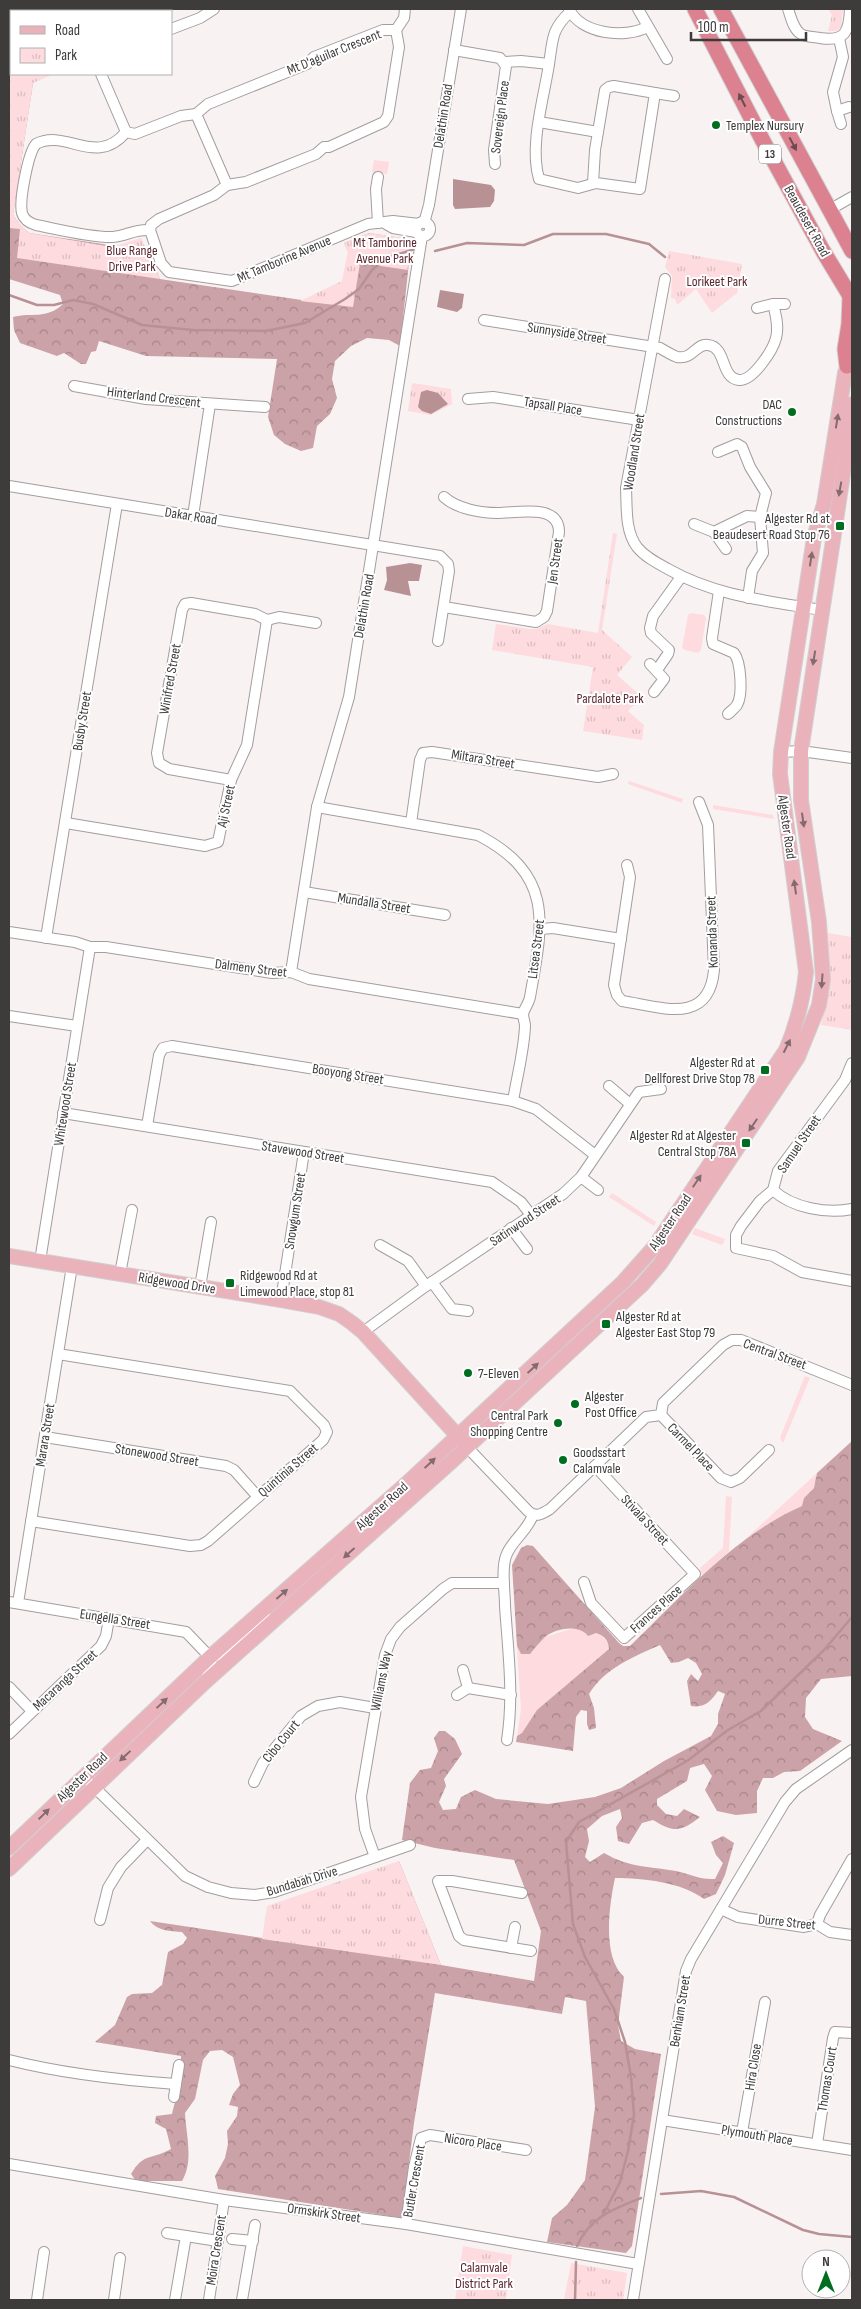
<svg xmlns="http://www.w3.org/2000/svg" width="861" height="2309" font-family="'Sofia Sans Condensed',sans-serif">
	<defs>
		<pattern id="forest-crowns" width="20" height="18" patternUnits="userSpaceOnUse" patternTransform="scale(1.25)"><rect width="20" height="18" fill="#cba2a7"/><path d="M2 6a3 3 0 1 1 6 0M12 15a3 3 0 1 1 6 0" fill="none" stroke="#a68589"/></pattern>
		<pattern id="park-tufts" width="24" height="20" patternUnits="userSpaceOnUse" patternTransform="scale(1.25)"><rect width="24" height="20" fill="#fddbde"/><path d="M3 7l-1-3M5 7V3M7 7l1-3M15 17l-1-3M17 17v-4M19 17l1-3" fill="none" stroke="#dabdbf"/></pattern>
	</defs>
	<rect width="100%" height="100%" fill="#f9f2f2"/>
	<g fill="#fddbde">
		<polygon points="374,160 389,162 387,174 372,172"/>
		<polygon points="691,613 704,615 706,618 701,650 698,653 685,650 682,648 688,615"/>
		<polygon points="629,781 683,799 682,803 628,784"/>
		<polygon points="713,805 773,815 774,819 713,809"/>
		<polygon points="612,1193 656,1222 654,1226 609,1197"/>
		<polygon points="695,1228 725,1239 722,1245 692,1234"/>
		<polygon points="805,1376 810,1378 783,1443 780,1438"/>
		<polygon points="817,1473 814,1488 804,1498 802,1506 770,1523 741,1543"/>
		<polygon points="726,1496 732,1497 729,1551 702,1576 700,1568 723,1548"/>
		<path d="M574,1628C589,1633 607,1630 609,1650L537,1710L522,1733L517,1736L521,1710L517,1646L521,1654L537,1646L545,1637Z"/>
	</g>
	<g fill="url(#forest-crowns)">
		<path d="M33,83L13,215L20,225L29,233L116,246L152,260L160,279L329,304L348,289V251L344,243L369,233L409,239L411,244L400,346L389,340L367,338L351,346L335,361L332,379L337,398L330,414L317,426L313,448L301,451L285,444L274,435L268,417L277,359L146,356L99,341L96,351L91,352L86,364H81L64,353L57,356L20,343L14,330L13,317C32,312 46,320 63,304L60,295L9,279V96Z"/>
		<path d="M852,1441V1676L821,1679L806,1698L805,1717L813,1729L842,1741L800,1771L784,1772L773,1778H763L757,1791V1813L736,1815L717,1811L705,1790L712,1776L704,1764L690,1768L687,1781L657,1799V1805L666,1814L677,1816L684,1809L700,1817C681,1832 674,1833 653,1820L642,1823L629,1844L618,1841L616,1827L622,1818L620,1809L602,1816L587,1829L589,1841L585,1857L590,1862L604,1853C630,1868 648,1866 676,1871C691,1874 699,1880 715,1879L723,1863L716,1855L711,1842L723,1836L734,1843L725,1875L716,1894L704,1899C681,1882 643,1878 615,1878C609,1906 602,1957 624,1977L618,2025L621,2041L635,2049L661,2054L632,2246L626,2253L547,2242L552,2218L567,2205L585,2180L595,2107L586,2001L565,1997L562,2014L435,1993L414,2123L402,2218L218,2189L215,2176L225,2158L228,2144L227,2131L237,2116L238,2107L229,2105L233,2094L240,2085L233,2057L222,2050L210,2051L203,2060L195,2099L185,2113C186,2135 194,2161 182,2181H136L131,2174C144,2152 152,2160 171,2149L166,2129L155,2123L156,2116L172,2114L181,2077V2056L95,2042L115,2025L127,1997L132,1994L152,1993L162,1985L168,1952L183,1944L187,1938L182,1932C170,1931 157,1931 150,1921L362,1953L399,1861L441,1965L534,1981L541,1931L514,1860L435,1848L402,1840L410,1783L420,1770L431,1768L438,1751L434,1738L439,1731H445L455,1739L462,1754L444,1779L446,1786L439,1802L443,1810L456,1809L461,1797L475,1790L496,1799L548,1804L595,1797L621,1788L664,1761L711,1736L718,1724V1714L725,1694L718,1691C710,1702 705,1708 691,1706L687,1681L691,1674L698,1681L702,1674L696,1663L688,1658L679,1662L671,1663L660,1645C633,1657 605,1668 589,1694L594,1708L596,1728L589,1730L587,1724V1711L581,1710L576,1717L573,1751L516,1742L517,1736L522,1733L537,1710L609,1649C608,1640 605,1636 596,1633L588,1636C579,1624 555,1628 544,1638C539,1643 534,1649 530,1654H521L517,1646L512,1565L521,1548L527,1545L533,1546L619,1643L623,1646H630C683,1595 733,1537 802,1506L804,1498L814,1488L817,1473Z"/>
	</g>
	<g fill="url(#park-tufts)">
		<polygon points="9,9 56,9 58,11 11,11 11,74 54,74 33,83 13,215 20,225 29,233 112,247 141,238 160,279 17,258 20,229 9,228"/>
		<polygon points="828,9 843,9 841,27 837,31 828,31 832,15"/>
		<polygon points="369,233 409,239 411,244 408,270 360,263 353,307 300,301 342,281 348,251 344,243"/>
		<polygon points="669,251 742,264 737,293 712,313 696,289 677,305 675,299 671,298 672,276 665,267"/>
		<polygon points="412,383 451,389 452,404 431,415 408,411"/>
		<polygon points="613,533 617,534 602,630 632,657 617,675 641,696 628,711 644,725 642,740 583,731 593,667 492,650 496,624 529,629 536,629 548,624 598,633"/>
		<polygon points="828,933 852,937 852,1030 821,1025 830,977"/>
		<polygon points="399,1861 441,1965 262,1939 267,1906"/>
		<polygon points="463,2246 512,2255 506,2300 455,2300"/>
		<polygon points="571,2263 627,2273 623,2300 564,2300"/>
	</g>
	<g fill="#b89195">
		<polygon points="453,179 491,185 495,190 494,201 490,207 455,209 453,205"/>
		<polygon points="440,290 464,294 462,308 457,312 437,307"/>
		<polygon points="427,390 438,393 448,404 431,414 422,411 418,407 421,392"/>
		<polygon points="410,563 422,565 419,581 408,581 411,596 384,590 387,580 386,567"/>
	</g>
	<g fill="none" stroke-linecap="round" stroke-linejoin="round">
		<g stroke="#b89195" stroke-width="2.5">
			<polyline points="36,9 39,11"/>
			<polyline points="435,251 467,243 524,245 553,234 606,234 649,244 665,257"/>
			<polyline points="9,295 37,305 54,305 73,300 93,304 142,325 193,330 266,331 305,323 345,299 359,289 372,270 386,258 415,249"/>
			<polyline points="661,2194 701,2191 734,2197 803,2230 819,2234 852,2237"/>
			<polyline points="603,2215 620,2182 628,2151 634,2115 631,2077 625,2042 614,2009 585,1957 573,1924 566,1842 579,1822 687,1761 728,1730 761,1711 824,1650 852,1617"/>
			<path d="M577,2246C590,2217 613,2209 641,2198"/>
			<polyline points="575,2300 576,2262"/>
		</g>
		<g stroke="#a49d9e" stroke-width="12">
			<g id="minor">
				<polyline points="66,9 68,11"/>
				<path d="M569,9C581,34 625,39 647,27"/>
				<polyline points="638,9 667,59"/>
				<path d="M788,9C791,17 793,29 801,34C805,37 815,37 820,38C845,42 849,32 850,9"/>
				<polyline points="171,29 200,18 214,9"/>
				<polyline points="396,30 404,18 405,9"/>
				<polyline points="454,50 500,58 506,66 494,150 495,164"/>
				<path d="M504,62L521,61L549,64C553,39 551,30 570,12"/>
				<path d="M549,64C544,98 529,145 539,179L578,188L596,183L640,189L655,93L614,86L609,87L605,90L595,150L593,183"/>
				<path d="M101,74L126,132C96,168 66,128 36,144C28,153 19,201 22,213C24,220 29,223 36,225C57,229 91,238 113,237C127,236 133,229 150,230"/>
				<polyline points="655,93 674,96"/>
				<polyline points="837,111 833,92 843,57 839,38"/>
				<polyline points="196,114 208,104 307,64 314,57 383,30 396,30 399,47 388,116 384,122 329,147 324,147 316,154 246,182 227,185"/>
				<polyline points="539,122 598,132"/>
				<polyline points="841,124 837,111 849,107"/>
				<polyline points="126,132 135,134 181,116 196,114 227,185 214,195 159,219 151,225 150,230"/>
				<polyline points="829,210 852,197"/>
				<circle cx="423" cy="229" r="7"/>
				<polyline points="378,223 376,189 378,177"/>
				<polyline points="424,223 429,205 461,9"/>
				<polyline points="386,224 393,228 416,232"/>
				<polyline points="150,230 161,263 169,272 232,281 368,224 393,221 419,224"/>
				<path d="M665,279L626,488C627,508 625,531 637,547C645,557 657,563 668,569C715,596 769,601 821,610"/>
				<polyline points="757,308 773,304 785,304"/>
				<path d="M484,320L660,348C665,351 672,355 677,357C693,360 696,343 708,345C727,347 720,378 739,380C753,381 773,350 776,338C779,327 776,315 773,304"/>
				<polyline points="74,386 146,399 265,407"/>
				<polyline points="468,399 493,397 639,420"/>
				<polyline points="718,452 737,444 742,447 750,467 766,493 760,517 763,553 752,571 748,598"/>
				<polyline points="9,486 440,556 448,564 449,571 438,641"/>
				<polyline points="193,516 210,404"/>
				<polyline points="694,524 714,532 726,549"/>
				<polyline points="714,532 747,516 760,517"/>
				<path d="M719,591L712,638L713,644L734,653C741,662 743,695 737,705C735,708 731,711 728,714"/>
				<path d="M444,607L536,622L544,617L547,611L559,532C559,503 517,513 498,513C481,513 457,509 444,497"/>
				<polyline points="267,620 279,617 316,623"/>
				<polyline points="650,664 664,679 654,692"/>
				<polyline points="657,670 668,654 669,650 651,633 650,628 653,616 681,577"/>
				<polyline points="781,752 801,751 852,758"/>
				<polyline points="231,780 169,769 159,763 157,753 182,610 185,604 191,603 255,614 267,620"/>
				<path d="M317,807L478,835C555,875 543,923 530,997C529,1003 524,1009 523,1014C523,1018 525,1022 525,1026C524,1051 517,1076 513,1101"/>
				<polyline points="66,823 205,846 218,842 231,780 247,745 267,620"/>
				<polyline points="411,823 420,760 423,753 432,752 598,777 613,774"/>
				<path d="M627,865L630,877L614,985L617,995L622,1001C661,1007 709,1026 714,970L708,825L699,802"/>
				<polyline points="304,892 445,915"/>
				<polyline points="541,929 553,928 621,939"/>
				<polyline points="9,932 75,942 90,947 106,947 272,973 291,972 309,979 523,1014"/>
				<polyline points="46,938 117,504"/>
				<polyline points="291,972 317,807 349,697 422,236"/>
				<polyline points="9,1016 77,1026"/>
				<polyline points="852,1063 845,1080 778,1171 773,1190 760,1201 741,1226 736,1235 736,1248 773,1256 802,1272 852,1281"/>
				<polyline points="609,1086 630,1104"/>
				<polyline points="63,1113 492,1182 521,1202 531,1215"/>
				<polyline points="147,1126 159,1055 163,1048 172,1046 513,1101 536,1109 595,1155"/>
				<polyline points="581,1177 598,1190"/>
				<path d="M773,1190C792,1208 827,1214 852,1209"/>
				<polyline points="511,1228 527,1249"/>
				<polyline points="380,1245 408,1261 426,1286"/>
				<polyline points="40,1261 90,947"/>
				<polyline points="120,1274 132,1210"/>
				<polyline points="432,1282 452,1309 468,1311"/>
				<polyline points="200,1287 211,1222"/>
				<polyline points="281,1300 304,1152"/>
				<polyline points="363,1332 426,1286 563,1194 581,1177 639,1092 661,1089"/>
				<polyline points="661,1415 721,1478 731,1482 740,1478 769,1450"/>
				<polyline points="45,1437 226,1466 234,1470 258,1497"/>
				<path d="M467,1447L528,1511C536,1518 542,1514 550,1509L646,1417L661,1415L663,1403L723,1345L732,1340H741L852,1385"/>
				<polyline points="31,1521 190,1546 201,1545 208,1541 323,1440 327,1432 324,1425 290,1391 58,1354"/>
				<polyline points="584,1582 591,1603 624,1638 695,1574 595,1466"/>
				<polyline points="9,1602 186,1632 210,1657 212,1665 206,1679"/>
				<polyline points="18,1603 72,1266"/>
				<path d="M213,1657C234,1651 249,1631 268,1619"/>
				<polyline points="9,1687 32,1711"/>
				<polyline points="468,1688 511,1695"/>
				<polyline points="457,1695 468,1688 463,1670"/>
				<polyline points="9,1734 101,1646 106,1636 109,1618"/>
				<path d="M507,1740C514,1695 508,1651 505,1606C505,1591 501,1570 506,1556C511,1541 526,1533 533,1515"/>
				<polyline points="254,1782 263,1763 301,1716 318,1706 340,1702 375,1708"/>
				<polyline points="91,1784 185,1876 208,1887 231,1893 255,1895 274,1892 410,1845"/>
				<polyline points="375,1857 365,1829 361,1797 385,1655 391,1639 400,1627 443,1589 452,1583 504,1583"/>
				<polyline points="522,1893 452,1881 438,1881 459,1936 464,1940 531,1951"/>
				<polyline points="721,1909 738,1917 804,1927 817,1924 830,1932 852,1935"/>
				<polyline points="100,1920 108,1888 121,1867 147,1840"/>
				<polyline points="817,1924 820,1915 852,1859"/>
				<polyline points="511,1948 515,1927"/>
				<path d="M9,2060C64,2074 119,2080 176,2084"/>
				<polyline points="174,2097 179,2065"/>
				<polyline points="662,2120 852,2150"/>
				<polyline points="742,2132 765,2002"/>
				<polyline points="817,2144 833,2038 835,2032 852,2033"/>
				<polyline points="9,2164 224,2200 406,2224 638,2264"/>
				<polyline points="406,2224 414,2167 421,2138 430,2135 526,2150"/>
				<polyline points="167,2233 218,2241"/>
				<polyline points="232,2239 253,2241"/>
				<polyline points="37,2300 44,2252"/>
				<polyline points="114,2300 120,2258"/>
				<polyline points="175,2300 186,2236"/>
				<polyline points="209,2300 224,2200"/>
				<polyline points="242,2300 255,2225"/>
				<polyline points="633,2300 686,1971 691,1959 785,1802 796,1789 852,1750"/>
			</g>
		</g>
		<g stroke="#d1d0d0" stroke-width="16">
			<g id="major">
				<polyline points="9,1256 281,1300 319,1307 339,1314 352,1323 363,1332 465,1444"/>
				<path d="M9,1848L210,1657L406,1484L623,1282L655,1246L786,1050C797,1024 803,1000 806,972L780,774L781,752L814,538L824,504L845,373L852,358"/>
				<polyline points="9,1869 205,1682 451,1462 642,1285 660,1264 798,1057 819,1005 823,979 819,922 801,800 801,751 849,435 852,404"/>
			</g>
		</g>
		<g stroke="#d1d0d0" stroke-width="17">
			<g id="highway">
				<polyline points="695,9 763,141 823,251 852,299"/>
				<polyline points="721,9 852,251"/>
				<polyline points="847,366 845,349 849,324 850,296"/>
			</g>
		</g>
		<use href="#minor" stroke="#fff" stroke-width="10"/>
		<use href="#major" stroke="#eab3bc" stroke-width="14"/>
		<use href="#highway" stroke="#dc818f" stroke-width="15"/>
	</g>
	<defs><path id="oneway-solid" d="M-6-.8H1V-3.2L6.5 0L1 3.2V.8H-6Z" transform="scale(1.25)"/></defs>
	<g fill="#664c50">
		<use href="#oneway-solid" transform="translate(742 100) rotate(-117)"/>
		<use href="#oneway-solid" transform="translate(793 144) rotate(62)"/>
	</g>
	<g fill="#836b6f">
		<use href="#oneway-solid" transform="translate(837 421) rotate(-81)"/>
		<use href="#oneway-solid" transform="translate(840 489) rotate(100)"/>
		<use href="#oneway-solid" transform="translate(811 559) rotate(-81)"/>
		<use href="#oneway-solid" transform="translate(814 658) rotate(99)"/>
		<use href="#oneway-solid" transform="translate(803 820) rotate(82)"/>
		<use href="#oneway-solid" transform="translate(795 887) rotate(-98)"/>
		<use href="#oneway-solid" transform="translate(822 981) rotate(94)"/>
		<use href="#oneway-solid" transform="translate(787 1046) rotate(-63)"/>
		<use href="#oneway-solid" transform="translate(753 1125) rotate(124)"/>
		<use href="#oneway-solid" transform="translate(697 1181) rotate(-56)"/>
		<use href="#oneway-solid" transform="translate(533 1368) rotate(-43)"/>
		<use href="#oneway-solid" transform="translate(430 1463) rotate(-43)"/>
		<use href="#oneway-solid" transform="translate(349 1553) rotate(138)"/>
		<use href="#oneway-solid" transform="translate(282 1594) rotate(-41)"/>
		<use href="#oneway-solid" transform="translate(162 1703) rotate(-43)"/>
		<use href="#oneway-solid" transform="translate(125 1756) rotate(137)"/>
		<use href="#oneway-solid" transform="translate(44 1814) rotate(-44)"/>
	</g>
	<g fill="#006e1f" stroke="#fff" stroke-width="2">
		<circle cx="716" cy="125" r="5"/>
		<circle cx="792" cy="412" r="5"/>
		<rect x="835" y="521" width="10" height="10" rx="2.5"/>
		<rect x="760" y="1065" width="10" height="10" rx="2.5"/>
		<rect x="741" y="1138" width="10" height="10" rx="2.5"/>
		<rect x="225" y="1278" width="10" height="10" rx="2.5"/>
		<rect x="601" y="1319" width="10" height="10" rx="2.5"/>
		<circle cx="468" cy="1373" r="5"/>
		<circle cx="575" cy="1404" r="5"/>
		<circle cx="558" cy="1423" r="5"/>
		<circle cx="563" cy="1460" r="5"/>
	</g>
	<g text-anchor="middle" dominant-baseline="central" stroke-width="4" stroke-linejoin="round" paint-order="stroke">
		<rect fill="#fff" stroke="#787676" stroke-width="1" x="759" y="144.5" width="22" height="19" rx="4"/>
		<g font-size="12" font-weight="bold" fill="#3e3b3b">
			<text x="770" y="154">13</text>
		</g>
		<g font-size="14" fill="#3e3b3b" stroke="#fff">
			<text transform="translate(334 52) rotate(-22)">Mt D'aguilar Crescent</text>
			<text transform="translate(443 116) rotate(-81)">Delathin Road</text>
			<text transform="translate(500 117) rotate(-83)">Sovereign Place</text>
			<text transform="translate(807 221) rotate(61)">Beaudesert Road</text>
			<text transform="translate(284 259) rotate(-23)">Mt Tamborine Avenue</text>
			<text transform="translate(567 333) rotate(9)">Sunnyside Street</text>
			<text transform="translate(154 397) rotate(7)">Hinterland Crescent</text>
			<text transform="translate(553 406) rotate(9)">Tapsall Place</text>
			<text transform="translate(634 452) rotate(-81)">Woodland Street</text>
			<text transform="translate(191 516) rotate(9)">Dakar Road</text>
			<text transform="translate(555 561) rotate(-82)">Jen Street</text>
			<text transform="translate(364 606) rotate(-80)">Delathin Road</text>
			<text transform="translate(170 679) rotate(-80)">Winifred Street</text>
			<text transform="translate(82 721) rotate(-81)">Busby Street</text>
			<text transform="translate(483 759) rotate(9)">Miltara Street</text>
			<text transform="translate(226 806) rotate(-78)">Aji Street</text>
			<text transform="translate(787 827) rotate(82)">Algester Road</text>
			<text transform="translate(374 903) rotate(9)">Mundalla Street</text>
			<text transform="translate(712 932) rotate(-92)">Konanda Street</text>
			<text transform="translate(536 949) rotate(-83)">Litsea Street</text>
			<text transform="translate(251 968) rotate(7)">Dalmeny Street</text>
			<text transform="translate(348 1074) rotate(9)">Booyong Street</text>
			<text transform="translate(65 1104) rotate(-81)">Whitewood Street</text>
			<text transform="translate(799 1144) rotate(-56)">Samuel Street</text>
			<text transform="translate(303 1152) rotate(9)">Stavewood Street</text>
			<text transform="translate(295 1211) rotate(-81)">Snowgum Street</text>
			<text transform="translate(525 1220) rotate(-34)">Satinwood Street</text>
			<text transform="translate(670 1222) rotate(-56)">Algester Road</text>
			<text transform="translate(177 1283) rotate(9)">Ridgewood Drive</text>
			<text transform="translate(775 1354) rotate(20)">Central Street</text>
			<text transform="translate(45 1435) rotate(-81)">Marara Street</text>
			<text transform="translate(691 1447) rotate(46)">Carmel Place</text>
			<text transform="translate(157 1455) rotate(9)">Stonewood Street</text>
			<text transform="translate(288 1470) rotate(-41)">Quintinia Street</text>
			<text transform="translate(382 1506) rotate(-42)">Algester Road</text>
			<text transform="translate(645 1520) rotate(47)">Stivala Street</text>
			<text transform="translate(656 1609) rotate(-42)">Frances Place</text>
			<text transform="translate(115 1619) rotate(9)">Eungella Street</text>
			<text transform="translate(65 1680) rotate(-43)">Macaranga Street</text>
			<text transform="translate(381 1681) rotate(-79)">Williams Way</text>
			<text transform="translate(281 1741) rotate(-51)">Cibo Court</text>
			<text transform="translate(82 1777) rotate(-44)">Algester Road</text>
			<text transform="translate(302 1881) rotate(-17)">Bundabah Drive</text>
			<text transform="translate(787 1922) rotate(6)">Durre Street</text>
			<text transform="translate(680 2011) rotate(-81)">Benhiam Street</text>
			<text transform="translate(753 2067) rotate(-81)">Hira Close</text>
			<text transform="translate(827 2079) rotate(-81)">Thomas Court</text>
			<text transform="translate(757 2135) rotate(9)">Plymouth Place</text>
			<text transform="translate(473 2142) rotate(9)">Nicoro Place</text>
			<text transform="translate(414 2181) rotate(-80)">Butler Crescent</text>
			<text transform="translate(324 2213) rotate(8)">Ormskirk Street</text>
			<text transform="translate(216 2250) rotate(-81)">Moira Crescent</text>
		</g>
		<g font-size="14" fill="#3e3b3b" stroke="#fff" text-anchor="start">
			<text x="726" y="125">Templex Nursury</text>
			<text x="782" y="404" text-anchor="end">DAC<tspan x="782" dy="16">Constructions</tspan></text>
			<text x="830" y="518" text-anchor="end">Algester Rd at<tspan x="830" dy="16">Beaudesert Road Stop 76</tspan></text>
			<text x="755" y="1062" text-anchor="end">Algester Rd at<tspan x="755" dy="16">Dellforest Drive Stop 78</tspan></text>
			<text x="736" y="1135" text-anchor="end">Algester Rd at Algester<tspan x="736" dy="16">Central Stop 78A</tspan></text>
			<text x="240" y="1275">Ridgewood Rd at<tspan x="240" dy="16">Limewood Place, stop 81</tspan></text>
			<text x="616" y="1316">Algester Rd at<tspan x="616" dy="16">Algester East Stop 79</tspan></text>
			<text x="478" y="1373">7-Eleven</text>
			<text x="585" y="1396">Algester<tspan x="585" dy="16">Post Office</tspan></text>
			<text x="548" y="1415" text-anchor="end">Central Park<tspan x="548" dy="16">Shopping Centre</tspan></text>
			<text x="573" y="1452">Goodsstart<tspan x="573" dy="16">Calamvale</tspan></text>
		</g>
		<g font-size="14" fill="#5b2730" stroke="#fff">
			<text x="385" y="242">Mt Tamborine<tspan x="385" dy="16">Avenue Park</tspan></text>
			<text x="132" y="250">Blue Range<tspan x="132" dy="16">Drive Park</tspan></text>
			<text x="717" y="281">Lorikeet Park</text>
			<text x="610" y="698">Pardalote Park</text>
			<text x="484" y="2267">Calamvale<tspan x="484" dy="16">District Park</tspan></text>
		</g>
	</g>
	<rect width="861" height="2309" fill="none" stroke="#3e3b3b" stroke-width="20"/>
	<rect x="10" y="10" width="162" height="65" fill="#ffffff" stroke="#b2b1b1"/>
	<rect x="20" y="26" width="25" height="8" fill="#eab3bc" stroke="#b2b1b1"/>
	<text x="55" y="35" font-size="15" fill="#3e3b3b">Road</text>
	<rect x="20" y="48" width="25" height="15" fill="url(#park-tufts)" stroke="#b2b1b1"/>
	<text x="55" y="60" font-size="15" fill="#3e3b3b">Park</text>
	<g transform="translate(826 2274)"><circle r="24" fill="#ffffff" stroke="#b2b1b1"/>
	<path d="M0-4L9 19L0 12L-9 19Z" fill="#006e1f"/>
	<text y="-8" font-size="14" font-weight="bold" text-anchor="middle" fill="#3e3b3b">N</text>
	</g>
	<path d="M691 32v8h115v-8" fill="none" stroke="#3e3b3b" stroke-width="2.5"/>
	<text x="698" y="32" font-size="15" fill="#3e3b3b" stroke="#ffffff" stroke-width="4" paint-order="stroke">100 m</text>
</svg>
